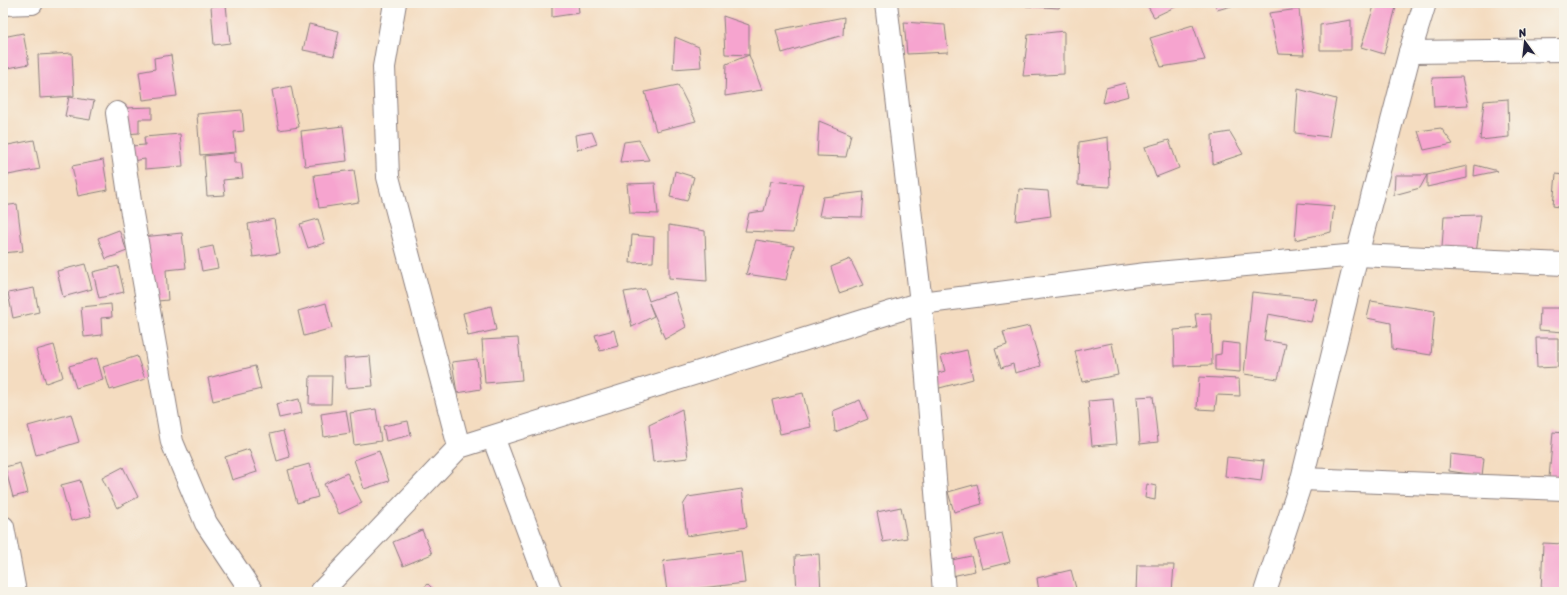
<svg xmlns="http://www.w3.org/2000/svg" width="1567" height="595" font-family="Sriracha,sans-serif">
	<rect width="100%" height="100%" fill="#f7f3e8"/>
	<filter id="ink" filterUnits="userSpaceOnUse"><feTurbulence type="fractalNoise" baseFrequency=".025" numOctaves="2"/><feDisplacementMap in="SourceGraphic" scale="8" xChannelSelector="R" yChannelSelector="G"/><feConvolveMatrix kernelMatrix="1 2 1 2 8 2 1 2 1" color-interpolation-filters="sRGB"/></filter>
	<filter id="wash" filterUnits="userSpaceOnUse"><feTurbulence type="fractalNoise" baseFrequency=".012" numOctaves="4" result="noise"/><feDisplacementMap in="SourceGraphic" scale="16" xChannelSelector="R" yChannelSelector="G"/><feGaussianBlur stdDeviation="0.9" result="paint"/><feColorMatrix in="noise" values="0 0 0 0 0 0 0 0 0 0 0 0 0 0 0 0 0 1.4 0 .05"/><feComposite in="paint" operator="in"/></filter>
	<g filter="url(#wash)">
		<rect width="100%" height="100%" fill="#f4dcc0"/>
		<g id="blocks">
			<g fill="#f6a4cf">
				<polygon points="552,3 578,3 579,13 552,17"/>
				<polygon points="1026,3 1061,3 1059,8 1026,6"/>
				<polygon points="1146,3 1178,3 1179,5 1154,17"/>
				<polygon points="1215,3 1242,3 1217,10"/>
				<polygon points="1375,3 1397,3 1384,54 1361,47"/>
				<polygon points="226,5 230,43 214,45 211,6"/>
				<polygon points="1299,9 1304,55 1278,54 1269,13"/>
				<polygon points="723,16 749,25 749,55 762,90 725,96 726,64 749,55 725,54"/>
				<polygon points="844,17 843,35 782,53 776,30"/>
				<polygon points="1351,20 1351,50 1320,50 1320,25"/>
				<polygon points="904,22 945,25 948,52 907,54"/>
				<polygon points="309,24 339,31 334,56 303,50"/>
				<polygon points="1193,25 1205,60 1161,67 1150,38"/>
				<polygon points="1064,31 1064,74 1023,76 1028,35"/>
				<polygon points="23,33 29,64 3,69 3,37"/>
				<polygon points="675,37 699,47 701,67 673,69"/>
				<polygon points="72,53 74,96 40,98 38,55"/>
				<polygon points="171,55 177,96 143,100 139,72 155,69 154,58"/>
				<polygon points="1462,77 1468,105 1434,107 1432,78"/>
				<polygon points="1125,83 1129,96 1103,103 1106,88"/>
				<polygon points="678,85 696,121 656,131 645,92"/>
				<polygon points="291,86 299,127 279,130 272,90"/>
				<polygon points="1298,89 1336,99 1329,137 1295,133"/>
				<polygon points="69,97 94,101 90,120 65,116"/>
				<polygon points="1508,99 1509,137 1480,140 1484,101"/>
				<polygon points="152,107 152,119 139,119 139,133 124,134 124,108"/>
				<polygon points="242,110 244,131 234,132 236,152 200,155 197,114"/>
				<polygon points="819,121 851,134 846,157 817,156"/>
				<polygon points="343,126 347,161 305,166 301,131"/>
				<polygon points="1441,128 1453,144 1424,150 1418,131"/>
				<polygon points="592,132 597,144 577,150 575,135"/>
				<polygon points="1230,132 1243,154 1213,164 1212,135"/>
				<polygon points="180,134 183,166 145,169 145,159 132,161 131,146 145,145 144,137"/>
				<polygon points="1108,137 1110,187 1078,185 1079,142"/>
				<polygon points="34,140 40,169 3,176 3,146"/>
				<polygon points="639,140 649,160 620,162 624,142"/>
				<polygon points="1169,140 1179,168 1156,177 1145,147"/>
				<polygon points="234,153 234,163 241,163 243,178 223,180 225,195 207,196 204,156"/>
				<polygon points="103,160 108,190 78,196 72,166"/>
				<polygon points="1475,165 1498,171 1474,176"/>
				<polygon points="1467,166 1467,178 1427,187 1427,175"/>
				<polygon points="354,170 359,202 319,208 314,175"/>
				<polygon points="675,171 694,177 687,201 670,197"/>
				<polygon points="1556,174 1564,175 1564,208 1553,206"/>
				<polygon points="1395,175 1427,175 1420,188 1394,195"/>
				<polygon points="771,181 803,184 793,233 745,231 749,213 764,211"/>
				<polygon points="655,183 658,214 630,213 627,184"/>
				<polygon points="1019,189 1048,191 1051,216 1016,221"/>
				<polygon points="864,192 862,217 819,216 823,197"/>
				<polygon points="1298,203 1334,206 1331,232 1295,240"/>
				<polygon points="17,204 23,251 3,253 3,206"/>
				<polygon points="1481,215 1476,254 1442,248 1444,216"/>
				<polygon points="274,219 280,253 253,257 248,224"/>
				<polygon points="318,219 325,243 308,248 300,224"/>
				<polygon points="669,225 705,231 707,281 669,278"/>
				<polygon points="119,230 127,251 106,259 98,238"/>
				<polygon points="182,233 186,268 166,270 168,300 148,302 142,237"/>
				<polygon points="632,235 654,237 653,262 630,263"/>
				<polygon points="756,240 794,246 786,280 746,274"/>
				<polygon points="213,246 218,268 202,271 198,249"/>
				<polygon points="850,259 863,285 839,293 831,267"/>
				<polygon points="85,264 92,289 63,297 57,271"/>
				<polygon points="118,266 124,292 99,298 93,272"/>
				<polygon points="34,288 39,312 13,318 8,293"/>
				<polygon points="645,289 649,301 675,292 686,327 665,339 649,303 654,316 632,327 624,292"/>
				<polygon points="1252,292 1317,299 1311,322 1268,314 1264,340 1286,344 1278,379 1244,374"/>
				<polygon points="1371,301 1435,311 1431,355 1392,349 1391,323 1367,318"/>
				<polygon points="326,303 332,328 304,336 298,311"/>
				<polygon points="111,304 112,317 101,318 102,335 84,337 81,307"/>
				<polygon points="491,306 496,330 468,336 463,313"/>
				<polygon points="1540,308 1564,308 1564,332 1539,330"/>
				<polygon points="1211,313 1212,365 1175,366 1174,330 1197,328 1195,314"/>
				<polygon points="1029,326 1041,366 1015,373 1013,364 1001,368 995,349 1007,345 1003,332"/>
				<polygon points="614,330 618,346 600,351 595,335"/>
				<polygon points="518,338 522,380 485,383 482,340"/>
				<polygon points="1536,338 1558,338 1558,367 1537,368"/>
				<polygon points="1222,342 1240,344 1240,372 1215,370 1215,355 1221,354"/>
				<polygon points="1112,343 1118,375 1082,382 1075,351"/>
				<polygon points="54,345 63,377 46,383 36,350"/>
				<polygon points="967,350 973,379 936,389 932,375 945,371 941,356"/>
				<polygon points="137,356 145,379 110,390 103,367"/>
				<polygon points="370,356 373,386 346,388 344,358"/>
				<polygon points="97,358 103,380 76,388 69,366"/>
				<polygon points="477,359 481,389 457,393 452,362"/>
				<polygon points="255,366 261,389 213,401 208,378"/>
				<polygon points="310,376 332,376 331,404 309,404"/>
				<polygon points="1199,377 1239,379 1240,396 1217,395 1215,410 1197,409"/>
				<polygon points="803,393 811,427 780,434 772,400"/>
				<polygon points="1153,396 1158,442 1140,444 1137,397"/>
				<polygon points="299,399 302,413 279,418 276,404"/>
				<polygon points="1113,399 1117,444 1092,446 1088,401"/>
				<polygon points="860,400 868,419 835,432 833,411"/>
				<polygon points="376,409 381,441 354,445 350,413"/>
				<polygon points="682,409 688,458 653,462 649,425"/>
				<polygon points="346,410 350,433 324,437 321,414"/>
				<polygon points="71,414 79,442 36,455 28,426"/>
				<polygon points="408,421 411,435 386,441 383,426"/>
				<polygon points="283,431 290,457 277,461 270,434"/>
				<polygon points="1553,432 1564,433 1564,480 1549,478"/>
				<polygon points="249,449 257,472 232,480 225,457"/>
				<polygon points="379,451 389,481 364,489 354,460"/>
				<polygon points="1450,454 1484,458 1482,476 1449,471"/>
				<polygon points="1227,457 1264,461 1261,481 1225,476"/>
				<polygon points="20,463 28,493 13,497 5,467"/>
				<polygon points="309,464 318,497 297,503 288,470"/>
				<polygon points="123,467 138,497 117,508 102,478"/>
				<polygon points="347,473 362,503 339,514 324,484"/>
				<polygon points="80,480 91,516 71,521 61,485"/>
				<polygon points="977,484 982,504 954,512 948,492"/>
				<polygon points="1147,484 1156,486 1155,500 1145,498"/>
				<polygon points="742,489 747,527 687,536 683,505 688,497"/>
				<polygon points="901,507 907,538 883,542 877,512"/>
				<polygon points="422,530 432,554 403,566 393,542"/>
				<polygon points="1002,533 1010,562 982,569 974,540"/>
				<polygon points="1543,543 1564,544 1564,592 1541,592"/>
				<polygon points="741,551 745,583 667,592 663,561"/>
				<polygon points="819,554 821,592 797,592 795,556"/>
				<polygon points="971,556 975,571 952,576 947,561"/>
				<polygon points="1137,565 1174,565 1172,592 1136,592"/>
				<polygon points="1071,570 1077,592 1039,592 1037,578"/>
				<polygon points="428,584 436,592 419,592"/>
			</g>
		</g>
	</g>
	<g filter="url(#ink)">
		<use href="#blocks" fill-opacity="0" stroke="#8b7f7e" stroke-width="1"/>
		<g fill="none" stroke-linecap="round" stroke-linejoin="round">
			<g stroke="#8b7f7e" stroke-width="24">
				<g id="minor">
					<polyline points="395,3 384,67 388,177 459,447"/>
					<polyline points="886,3 921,303 944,592"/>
					<polyline points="3,4 32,3"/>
					<polyline points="1410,52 1564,50"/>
					<polyline points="117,113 131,208 172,442 206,523 252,592"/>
					<polyline points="493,437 551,592"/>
					<polyline points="1302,479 1564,489"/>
					<polyline points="3,527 15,592"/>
					<polyline points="321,592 459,447 921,303 1146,274 1357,255 1564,264"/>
					<polyline points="1265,592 1302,479 1357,255 1410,52 1425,3"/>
				</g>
			</g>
			<use href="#minor" stroke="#fff" stroke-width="22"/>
		</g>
	</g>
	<rect width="1567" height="595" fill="none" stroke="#f7f3e8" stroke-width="16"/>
	<g transform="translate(1525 42) rotate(345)" stroke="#f7f3e8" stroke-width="3" paint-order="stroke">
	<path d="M0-3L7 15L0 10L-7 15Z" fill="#22223b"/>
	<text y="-6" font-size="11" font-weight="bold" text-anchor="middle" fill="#22223b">N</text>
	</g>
</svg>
